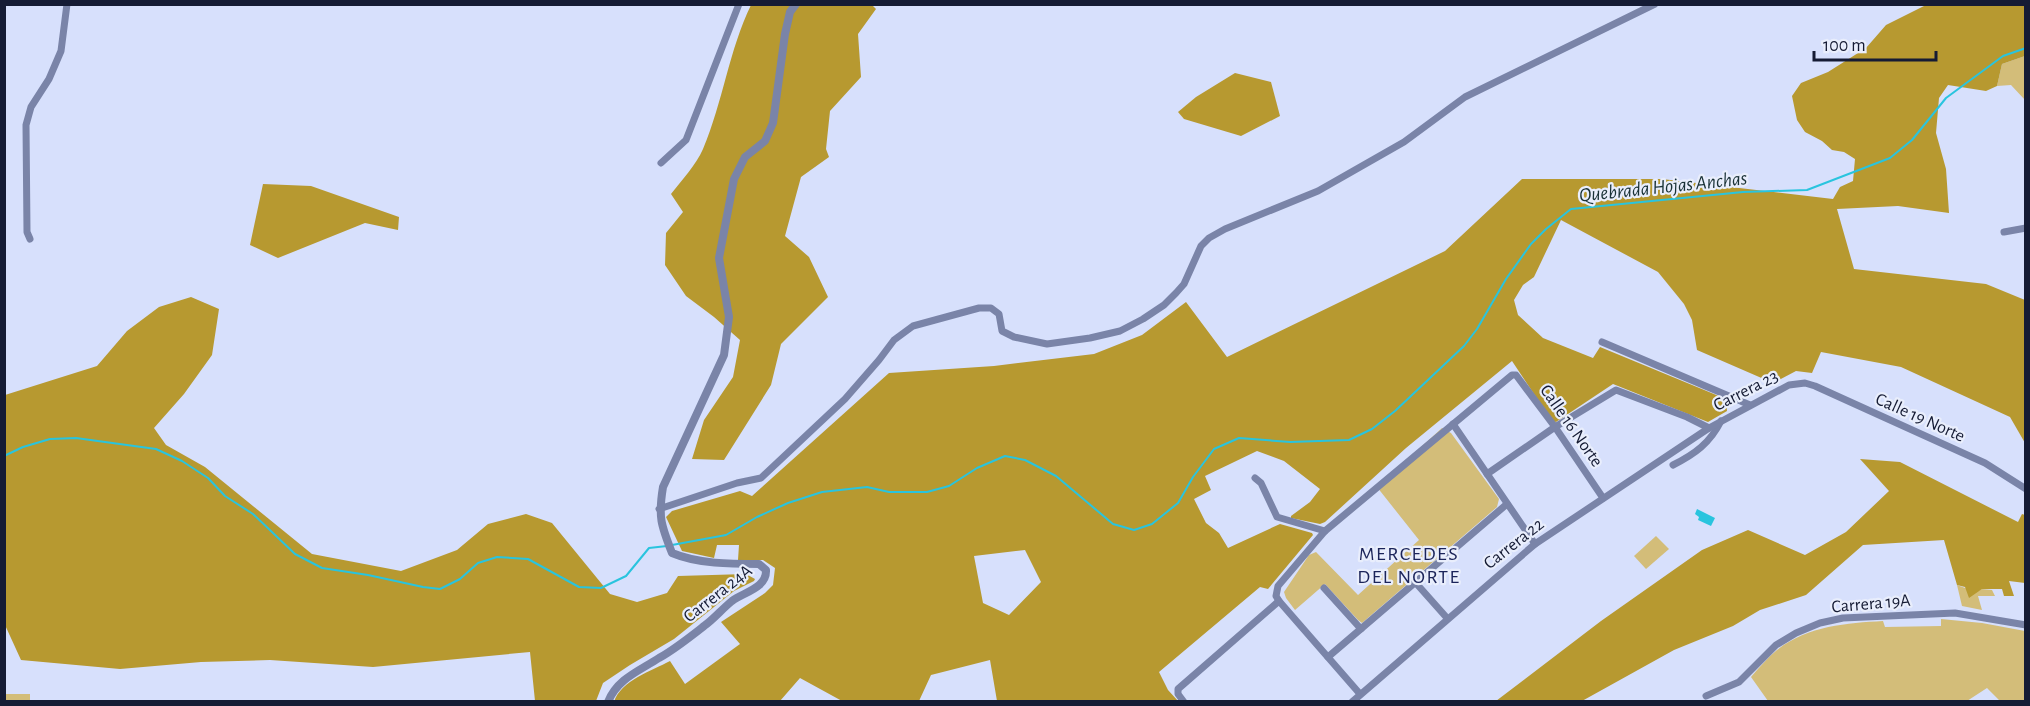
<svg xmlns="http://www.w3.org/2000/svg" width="2030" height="706" font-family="'Alegreya Sans',sans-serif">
	<rect width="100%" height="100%" fill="#d7e0fc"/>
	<g fill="#d3bd79">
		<polygon points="2025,56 2025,100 2011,85 1997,86 2002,64"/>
		<polygon points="1442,428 1451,433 1499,499 1497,507 1362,623 1358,620 1325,584 1295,610 1286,598 1284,592 1309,555 1316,552 1358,595 1419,540 1377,487"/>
		<polygon points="1656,536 1669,549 1646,569 1634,556"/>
		<polygon points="1957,585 1976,592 1982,589 1992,590 1995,596 1978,596 1982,610 1962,606"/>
		<path d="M1941,619L1982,623L2025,631V701H2000L1987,688L1967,701H1768L1751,677C1759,668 1767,658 1777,650C1807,626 1847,623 1883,621L1885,627L1941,626Z"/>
		<rect x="5" y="694" width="25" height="7"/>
	</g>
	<g fill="#b79930" fill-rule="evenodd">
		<path d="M751,5H872L876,9L858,34L861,77L830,111L826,149L829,157L801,177L785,236L809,257L828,297L781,344L771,385L724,460L692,459L704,420L733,377L740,340L714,317L686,296L665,265L666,233L683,212L671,194C682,180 696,165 703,149C723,102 729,50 751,5Z"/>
		<path d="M1926,5H2025V56L2002,64L1997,86L1986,91L1948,85L1939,98L1936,133L1946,169L1949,213L1898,206L1837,209L1854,269L1986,284L2025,300V443L2010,417L1901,367L1821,352L1812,373L1796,371L1773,383L1697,350L1692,320L1684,304L1658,272L1561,220L1534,277L1523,285L1514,300L1518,315L1543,338L1593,358L1600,347L1726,399L1727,411L1708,422L1613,384L1556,422L1552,421L1512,361L1406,448L1325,522L1320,524L1291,518V516L1310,502L1320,489L1284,461L1257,451L1205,476L1211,490L1194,499L1206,523L1219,533L1228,548L1280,524L1312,533L1313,535L1268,589L1260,587L1159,672L1168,690L1178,701H997L990,660L931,675L919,701H842L800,678L780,701L614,702C621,680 652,671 670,661L685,684L740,644L721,622L765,593L773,585L775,568L763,560H738L739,545H717L714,558L682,551L666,517L672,511L740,491L752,496L889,373L994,366L1094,354L1142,335L1186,302L1227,357L1445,251L1522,179H1662L1833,199L1840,187L1853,181L1855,159L1844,152L1832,150L1822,141L1805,132L1797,120L1792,96L1801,83L1828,72L1866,48L1886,25ZM1025,550L1041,582L1009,615L983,603L974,556Z"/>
		<polygon points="1235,73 1271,82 1280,116 1241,136 1184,119 1178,112 1196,97"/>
		<polygon points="263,184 311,186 399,217 398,230 365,223 278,258 250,245"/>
		<polygon points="191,297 219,309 212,355 184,394 154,428 166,445 205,467 312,554 401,571 457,550 488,524 526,514 552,523 610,594 637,602 667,593 678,576 746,574 755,579 754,581 734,591 674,639 630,665 603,683 596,701 535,701 530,652 373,667 270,660 201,662 120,669 21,660 5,625 5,395 97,366 127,331 159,307"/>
		<polygon points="1860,459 1900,462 2018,522 2022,514 2025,515 2025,583 2009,581 2014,596 2004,596 2002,589 1982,589 1969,598 1965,587 1957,585 1944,540 1863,545 1806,595 1760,610 1733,626 1674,650 1582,701 1496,701 1601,621 1702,550 1748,530 1805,555 1846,532 1889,491"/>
	</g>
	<polygon fill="#29c4de" points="1697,509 1715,518 1711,526 1698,520 1699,517 1695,514"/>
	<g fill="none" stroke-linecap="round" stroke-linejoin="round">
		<g stroke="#29c4de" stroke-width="2">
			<polyline points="4,456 23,447 50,439 76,438 156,449 182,461 208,478 225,496 253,514 295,554 322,568 368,575 423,587 440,589 460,579 478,563 497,557 528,559 579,587 601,588 626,576 649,548 667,546"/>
			<polyline points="672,545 726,535 757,517 788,503 822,492 867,487 889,492 927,492 949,486 977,468 1005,456 1025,460 1056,476 1113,524 1134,530 1152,524 1178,503 1193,477 1214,449 1239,438 1290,442 1349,440 1372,429 1395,411 1464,346 1477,329 1506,279 1531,244 1546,229 1571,209 1743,192 1807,190 1890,158 1912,140 1946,98 2003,56 2026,48"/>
		</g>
		<g stroke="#7a84a8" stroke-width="7">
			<polyline points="661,163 686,140 739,4"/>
			<polyline points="2004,232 2026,228"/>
			<polyline points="30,239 27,232 26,125 31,107 49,79 61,51 67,4"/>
			<polyline points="1602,342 1750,405"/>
			<polyline points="1453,424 1535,544"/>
			<path d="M1673,465C1695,454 1710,443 1721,421"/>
			<polyline points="1487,474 1555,427 1616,390 1687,417 1709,428"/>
			<polyline points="1255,478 1261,483 1277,517 1325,531"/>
			<polyline points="659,509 737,483 761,478 845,399 879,360 894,340 913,326 979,308 991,308 999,314 1002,331 1014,337 1047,344 1090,338 1120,331 1143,319 1164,305 1176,293 1184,284 1201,246 1209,238 1225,229 1318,191 1404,142 1465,97 1655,4"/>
			<polyline points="1415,582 1447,618"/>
			<polyline points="1324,588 1361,629"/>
			<polyline points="1328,657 1507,504"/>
			<polyline points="1360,694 1279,601 1276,596 1278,586 1325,531 1512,375 1516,375 1555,427 1603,498"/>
			<polyline points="1706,696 1739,682 1776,645 1796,633 1820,623 1843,618 1955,613 2026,625"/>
			<polyline points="1184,702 1178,694 1178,689 1279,601"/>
			<polyline points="1352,702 1535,544 1709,428 1789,385 1805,383 1815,386 1985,463 2026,489"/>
		</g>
		<path stroke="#7a84a8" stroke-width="8" d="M608,702C617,679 639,671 659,658C675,649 690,637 704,626C714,619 722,609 732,601C744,592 767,588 766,570L759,564C731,564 698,564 672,553C661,525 658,517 663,487L724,355L729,317L719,258L734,179L745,157L765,141L773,123L785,34L790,12L796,4"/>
	</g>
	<g text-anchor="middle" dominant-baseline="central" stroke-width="4.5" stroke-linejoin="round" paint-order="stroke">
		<g font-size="18" fill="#151b34" stroke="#e9eefc">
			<text transform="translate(1746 391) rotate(-27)">Carrera 23</text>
			<text transform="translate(1920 418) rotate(24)">Calle 19 Norte</text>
			<text transform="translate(1571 426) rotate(55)">Calle 16 Norte</text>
			<text transform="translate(1514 544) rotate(-38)">Carrera 22</text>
			<text transform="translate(718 594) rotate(-38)">Carrera 24A</text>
			<text transform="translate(1871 604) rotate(-5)">Carrera 19A</text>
		</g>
		<g font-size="20" font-style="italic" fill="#193136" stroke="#e9eefc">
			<text transform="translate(1663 187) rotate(-6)">Quebrada Hojas Anchas</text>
		</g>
		<g font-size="20" letter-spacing="1.5" fill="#1b245a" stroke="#e9eefc">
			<text x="1409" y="554">MERCEDES<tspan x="1409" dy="23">DEL NORTE</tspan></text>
		</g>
	</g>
	<rect width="2030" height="706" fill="none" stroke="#151b34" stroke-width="12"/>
	<path d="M1814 51v9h122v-9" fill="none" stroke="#151b34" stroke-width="3"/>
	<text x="1823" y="51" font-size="18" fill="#151b34" stroke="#e9eefc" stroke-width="4.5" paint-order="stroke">100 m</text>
</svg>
